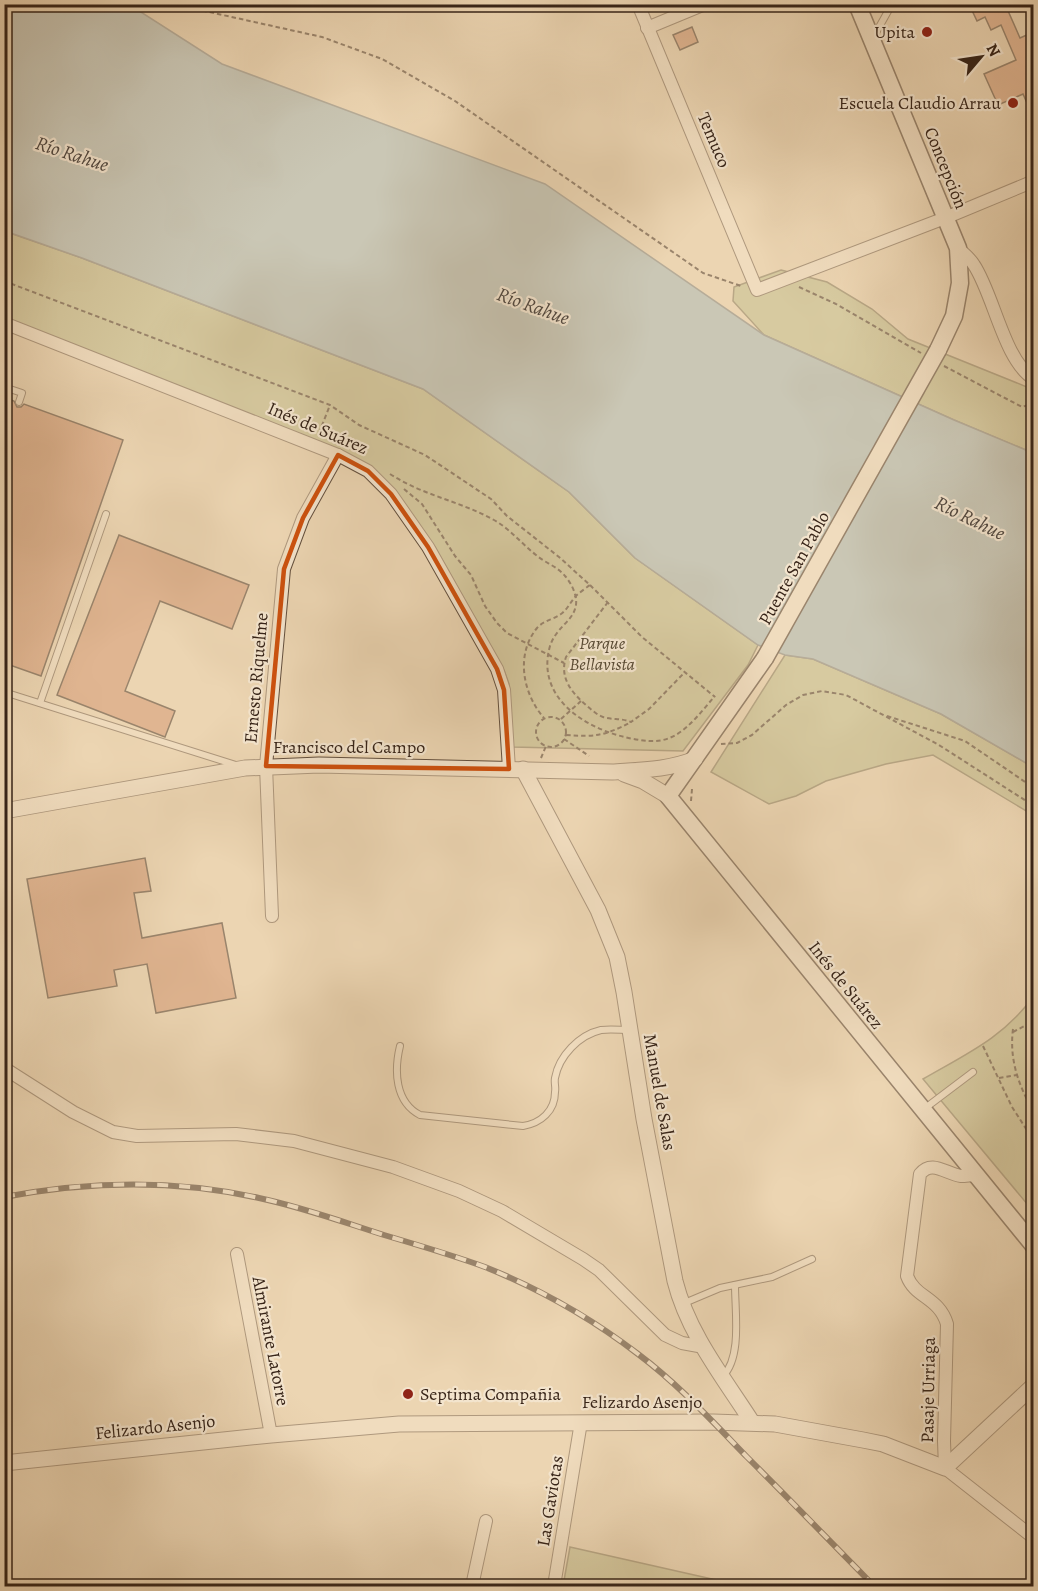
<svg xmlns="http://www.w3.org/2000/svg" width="1038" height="1591" font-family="Alegreya,serif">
	<rect width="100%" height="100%" fill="#ecd5b2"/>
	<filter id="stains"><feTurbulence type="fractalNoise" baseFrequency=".00333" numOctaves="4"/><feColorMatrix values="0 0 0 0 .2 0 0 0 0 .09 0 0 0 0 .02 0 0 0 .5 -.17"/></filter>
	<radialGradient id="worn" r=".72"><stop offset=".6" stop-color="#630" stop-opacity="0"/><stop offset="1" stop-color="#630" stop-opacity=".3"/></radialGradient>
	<g fill="#bcbc89" stroke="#7a7050" stroke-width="1.5">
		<polygon points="4,231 82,258 423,389 569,492 635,558 758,645 748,665 683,751 512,747 509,684 504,670 435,547 368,469 5,319"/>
		<polygon points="781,270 827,282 872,309 908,339 1027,387 1033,397 1033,453 954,420 764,335 733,301 734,287"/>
		<polygon points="785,655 813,659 941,714 1033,767 1033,815 933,755 886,764 826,781 796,796 769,804 711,772"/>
		<path d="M1033,997V1211L923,1079C966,1054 1003,1038 1033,997Z"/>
		<polygon points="570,1547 743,1586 563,1586"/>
	</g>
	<polygon fill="#9fb5b9" stroke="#757b79" stroke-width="1.5" points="5,5 130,5 222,64 545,184 764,335 954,420 1033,453 1033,767 941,714 813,659 785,655 758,645 635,558 569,492 423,389 82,258 5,231"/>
	<g fill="#d18f69" stroke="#372418" stroke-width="1.5">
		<polygon points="969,4 1005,4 1020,38 1029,34 1031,37 1034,35 1034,119 1023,94 998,105 984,74 1016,60 1001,25 991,30 985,17 977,21"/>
		<polygon points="692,27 698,42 680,50 673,35"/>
		<polygon points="8,399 14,401 17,407 21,407 24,404 123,440 41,676 4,663 4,409"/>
		<polygon points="119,535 249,585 232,629 160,601 125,691 175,711 165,737 57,695"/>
		<polygon points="145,858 151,891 134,893 142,938 222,923 236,998 156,1013 147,964 114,970 117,986 48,998 27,879"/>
	</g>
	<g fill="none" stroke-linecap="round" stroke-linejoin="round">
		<g stroke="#64503e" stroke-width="8">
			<g id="service">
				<polyline points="873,38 892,4"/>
				<polyline points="4,387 22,393 19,402"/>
				<polyline points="4,692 236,765"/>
				<polyline points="40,703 106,514"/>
				<path d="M400,1046C394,1071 395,1102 420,1115L523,1126C541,1123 555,1111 555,1092C556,1087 554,1083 555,1078C559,1056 579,1035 601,1030C610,1029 621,1030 629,1030"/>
				<polyline points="924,1109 973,1072"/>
				<polyline points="682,1304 720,1288 772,1277 812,1259"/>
				<path d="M723,1376C742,1357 735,1312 735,1285"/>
			</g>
		</g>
		<g stroke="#64503e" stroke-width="14">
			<g id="minor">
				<polyline points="638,4 757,290 945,218 1034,181"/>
				<polyline points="647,28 705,4"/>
				<path d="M958,248C963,253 970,258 974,265C994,295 1004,361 1034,379"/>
				<polyline points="4,323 338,455 368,471 391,494 428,547 497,669 504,690 509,769"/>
				<polyline points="272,916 266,766 284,569 303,518 338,455"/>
				<polyline points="4,1068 73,1112 113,1132 137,1136 236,1134 294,1141 393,1167 459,1191 502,1211 583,1259 599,1270 665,1335 682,1343 704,1347"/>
				<path d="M976,1175C971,1175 966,1176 961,1176C946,1174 932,1159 920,1174L907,1276C915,1298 939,1297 947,1324L944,1441L945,1468L1034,1538"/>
				<polyline points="237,1254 271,1435"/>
				<polyline points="472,1586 486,1521"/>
				<polyline points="554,1586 581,1422"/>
			</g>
		</g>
		<g stroke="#64503e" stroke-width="17">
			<g id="tertiary">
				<path d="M523,769L598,910L617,957L624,992L644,1119L675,1281C688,1333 723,1377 752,1422"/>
				<polyline points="624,774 643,781 668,796"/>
				<path d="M4,811L245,768L319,765L612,772C641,770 668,770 695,759"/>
				<polyline points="4,1463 271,1435 399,1424 713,1422 775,1424 863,1440 883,1444 945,1468 1034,1385"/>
			</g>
		</g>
		<g stroke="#372418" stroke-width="19">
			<g id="secondary">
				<polyline points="857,4 958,248 960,283 954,316 938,350"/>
				<polyline points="765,658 668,796 1034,1246"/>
			</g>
		</g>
		<g stroke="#372418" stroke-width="2" stroke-dasharray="4.5 3" stroke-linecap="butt">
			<polyline points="173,4 322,37 382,59 455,101 703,273 741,286"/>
			<path d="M4,281L330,405L359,425L425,455L491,499L507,516L559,557L590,585C586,588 580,592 576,596C571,601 567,610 561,614C553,620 544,620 537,628C515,655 523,694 544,718"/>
			<polyline points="799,287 836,304 921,353"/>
			<polyline points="944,366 1022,407 1034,403"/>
			<polyline points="319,433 330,405"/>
			<path d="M390,474C424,496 460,501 494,520C510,529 521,543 536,555C545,563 557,566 565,576C572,584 579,598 575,609C571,622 556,628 550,646C533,705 601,738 650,741C680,743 697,716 715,696"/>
			<polyline points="404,489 422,504 455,556 471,575 485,606 497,623 507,633 564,663"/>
			<polyline points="590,585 642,637 715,697"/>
			<path d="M608,602L566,657C559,678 572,693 587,706C592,710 597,715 603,717C612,720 622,718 631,722L649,709L684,673"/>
			<polyline points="887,716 965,741 1034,788"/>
			<circle cx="551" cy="732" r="15"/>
			<polyline points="561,719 581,701"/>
			<path d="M566,735C595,737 605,736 631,722"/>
			<polyline points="564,739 589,756"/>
			<polyline points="721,744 737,743 752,735 786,705 803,695 822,691 846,695 939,745 1034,806"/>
			<polyline points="541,758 546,746"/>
			<polyline points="691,801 692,789"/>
			<path d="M1013,1029C1009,1060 1019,1087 1034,1112"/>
			<polyline points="1013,1032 1034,1021"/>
			<polyline points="983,1046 1012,1107 1034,1141"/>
			<polyline points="999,1078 1017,1075"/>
		</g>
		<use href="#service" stroke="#f3e4cd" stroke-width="6"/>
		<use href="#minor" stroke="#f3e4cd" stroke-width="12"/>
		<use href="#tertiary" stroke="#f3e4cd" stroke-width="15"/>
		<use href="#secondary" stroke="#f3e4cd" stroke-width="16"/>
		<g stroke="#372418" stroke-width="6">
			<path id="rail" d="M4,1197C89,1181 174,1179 259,1198C302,1207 343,1222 384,1235C418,1245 452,1255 485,1267C540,1289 591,1318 638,1354C678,1384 712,1421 747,1457C790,1500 832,1543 874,1586"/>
		</g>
		<use href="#rail" stroke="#f3e4cd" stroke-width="4" stroke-dasharray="11" stroke-linecap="butt"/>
		<g stroke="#372418" stroke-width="19" stroke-linecap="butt">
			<polyline id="secondary-bridge" points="765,658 938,350"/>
		</g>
		<use href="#secondary-bridge" stroke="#f3e4cd" stroke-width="16"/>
	</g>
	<path d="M0 0H1038V1591H0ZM338,455L368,471L391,494L428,547L497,669L504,690L509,769L266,766L284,569L303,518Z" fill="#ecd5b2" fill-opacity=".55" fill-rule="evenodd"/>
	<path fill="none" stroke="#cd510e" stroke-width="4.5" stroke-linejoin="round" d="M338,455L368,471L391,494L428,547L497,669L504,690L509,769L266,766L284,569L303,518Z"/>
	<g fill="#8f2418" stroke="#f3e4cd" stroke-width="2">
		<circle cx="927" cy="32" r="6"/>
		<circle cx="1013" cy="103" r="6"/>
		<circle cx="408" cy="1394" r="6"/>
	</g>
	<g text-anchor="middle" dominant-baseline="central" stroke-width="4.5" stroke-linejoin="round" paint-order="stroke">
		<g font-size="18" fill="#372418" stroke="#f3e4cd" text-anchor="end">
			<text x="915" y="32">Upita</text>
			<text x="1001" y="103">Escuela Claudio Arrau</text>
			<text x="420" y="1394" text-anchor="start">Septima Compañia</text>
		</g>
		<g font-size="18" fill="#372418" stroke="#f3e4cd">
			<text transform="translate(714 140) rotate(67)">Temuco</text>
			<text transform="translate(946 168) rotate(68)">Concepción</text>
			<text transform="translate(318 428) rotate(23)">Inés de Suárez</text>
			<text transform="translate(794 568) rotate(-61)">Puente San Pablo</text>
			<text transform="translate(256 678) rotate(-85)">Ernesto Riquelme</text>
			<text x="349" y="747">Francisco del Campo</text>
			<text transform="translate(846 985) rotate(51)">Inés de Suárez</text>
			<text transform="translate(660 1092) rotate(80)">Manuel de Salas</text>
			<text transform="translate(271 1341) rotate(79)">Almirante Latorre</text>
			<text transform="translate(928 1390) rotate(-89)">Pasaje Urriaga</text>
			<text x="642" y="1402">Felizardo Asenjo</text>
			<text transform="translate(155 1427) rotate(-6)">Felizardo Asenjo</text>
			<text transform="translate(550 1501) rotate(-81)">Las Gaviotas</text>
		</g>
		<g font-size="18" font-style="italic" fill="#584a34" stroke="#f3e4cd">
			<text x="602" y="643">Parque<tspan x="602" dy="21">Bellavista</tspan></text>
		</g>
		<g font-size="20" font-style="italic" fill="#514840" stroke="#f3e4cd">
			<text transform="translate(72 154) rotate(18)">Río Rahue</text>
			<text transform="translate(533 306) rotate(20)">Río Rahue</text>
			<text transform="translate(970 518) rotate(26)">Río Rahue</text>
		</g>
	</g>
	<rect width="1038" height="1591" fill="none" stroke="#ecd5b2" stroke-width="24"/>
	<rect x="6" y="6" width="1026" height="1579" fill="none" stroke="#372418" stroke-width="3"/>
	<rect x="12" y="12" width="1014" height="1567" fill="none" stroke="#372418" stroke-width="1.5"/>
	<g transform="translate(981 57) rotate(61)" stroke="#f3e4cd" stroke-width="4.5" paint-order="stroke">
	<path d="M0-4.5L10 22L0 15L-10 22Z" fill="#372418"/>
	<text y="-9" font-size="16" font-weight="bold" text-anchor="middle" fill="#372418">N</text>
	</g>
	<rect width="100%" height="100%" filter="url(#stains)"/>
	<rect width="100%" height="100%" fill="url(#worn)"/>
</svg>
